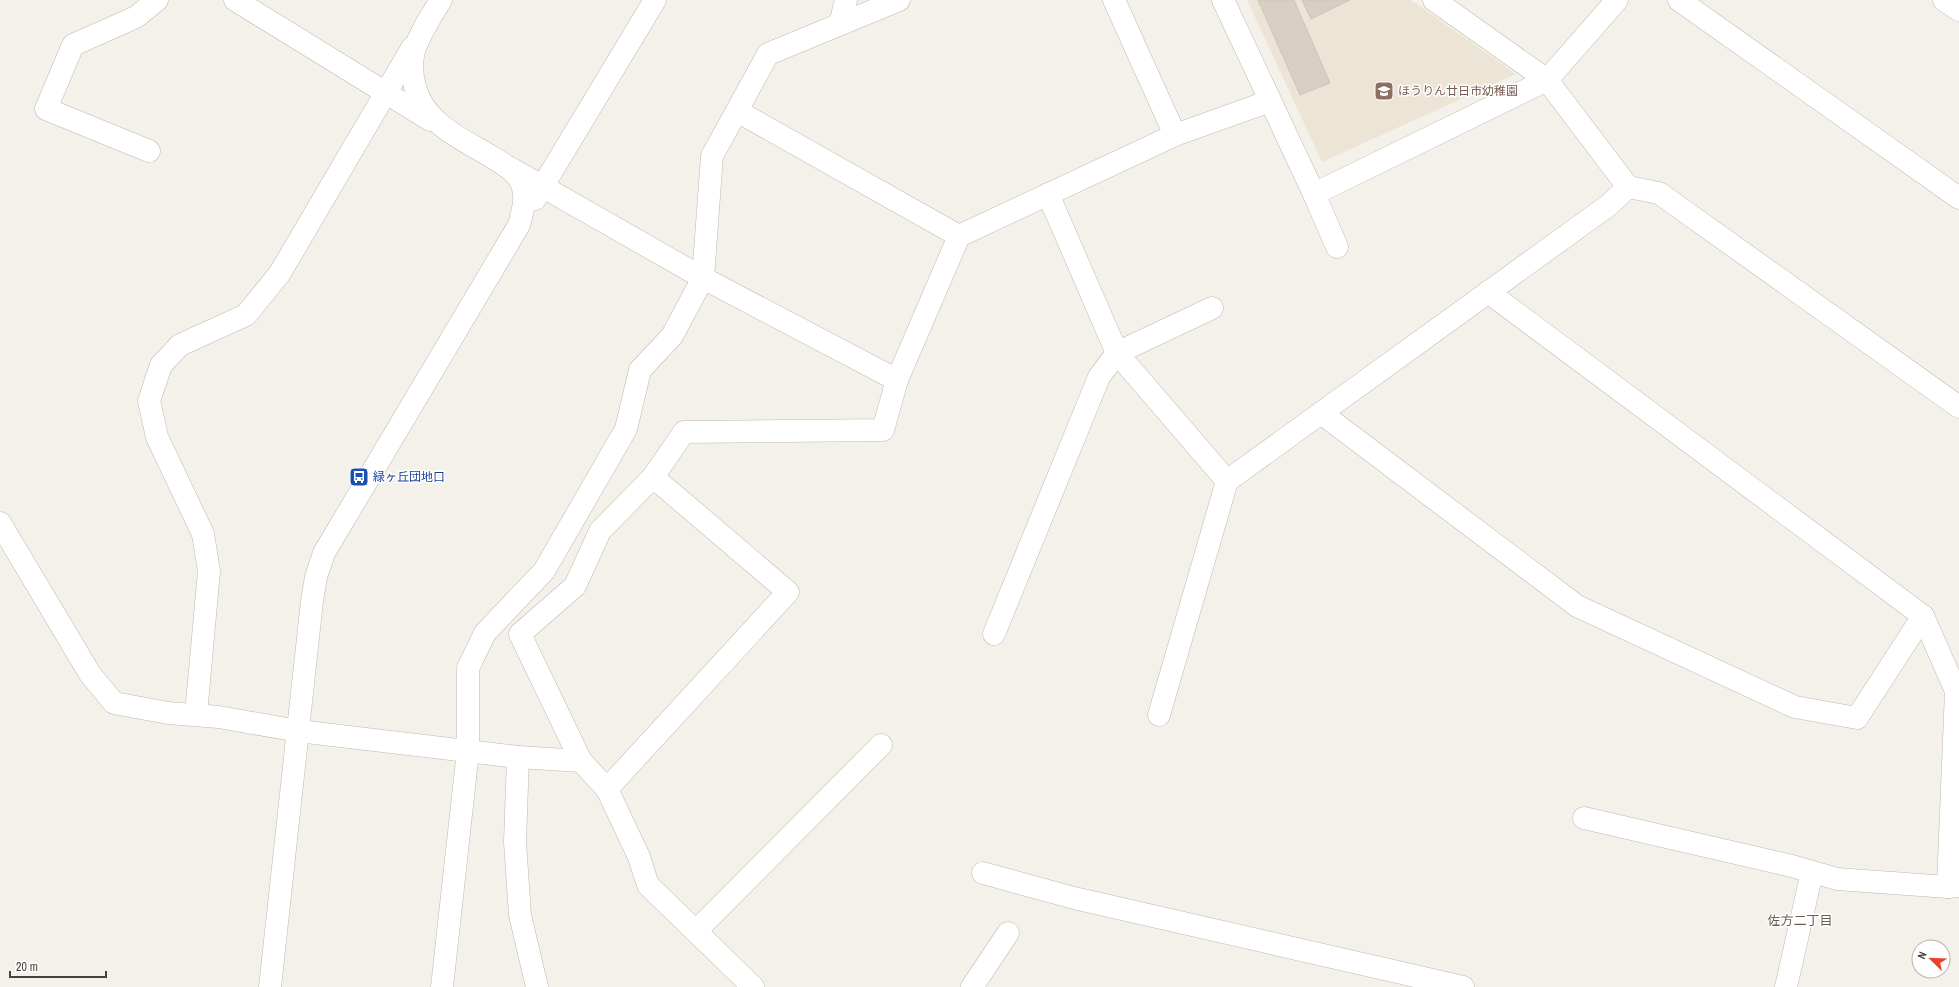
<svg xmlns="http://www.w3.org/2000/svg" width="1959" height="987" font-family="'Archivo Narrow','Noto Sans JP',sans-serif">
	<rect width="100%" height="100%" fill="#f4f1eb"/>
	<polygon fill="#ece5d6" points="1247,0 1411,0 1516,74 1322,162"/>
	<g fill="#d8cfc4" stroke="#d0c4b4">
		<polygon points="1258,0 1294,0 1330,83 1300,95"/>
		<polygon points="1302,0 1350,0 1311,19"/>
	</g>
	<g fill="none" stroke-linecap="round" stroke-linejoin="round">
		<g stroke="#bfb8ae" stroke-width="23">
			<g id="minor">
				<polyline points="235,0 430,120"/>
				<polyline points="1114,0 1175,135"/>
				<polyline points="1223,0 1314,194 1337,247"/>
				<polyline points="1434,0 1547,80 1628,187"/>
				<polyline points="1679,0 1959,198"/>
				<polyline points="1944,0 1959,10"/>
				<polyline points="840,24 846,0"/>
				<polyline points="737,111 959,236"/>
				<polyline points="149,151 46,109 73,45 136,17 157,0"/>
				<polyline points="512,169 703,278 897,380"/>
				<polyline points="1048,194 1117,353 1227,481"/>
				<polyline points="1314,194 1547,80 1617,0"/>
				<polyline points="535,199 655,0"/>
				<polyline points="1488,292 1923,616 1956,691 1948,887"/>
				<polyline points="1321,413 1577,606 1795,707 1857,718 1923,616"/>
				<polyline points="0,523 90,674 114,703 168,713 219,717 298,731 518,757 581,761"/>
				<polyline points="994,634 1099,377 1117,353 1212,308"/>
				<polyline points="196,714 209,571 203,534 157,437 149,401 161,365 180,345 246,315 280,273 412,48"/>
				<polyline points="1159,715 1227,481 1609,205 1628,187 1659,193 1959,407"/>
				<polyline points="518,757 515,842 520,915 537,987"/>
				<polyline points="607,789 788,592 653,477"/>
				<polyline points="1584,818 1792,866 1837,879 1948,887 1959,886"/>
				<polyline points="983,873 1074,898 1463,987"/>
				<polyline points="696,931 881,745"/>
				<path d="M270,987L312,601L316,577L324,553L519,225C523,210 528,195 520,180C514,170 502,163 492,157C462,139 425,124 415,87C412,76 411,63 414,51C420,33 431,16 441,0"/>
				<polyline points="442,987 468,751 468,668 485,633 544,571 626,429 640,370 672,336 703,278 712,156 768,54 899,0"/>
				<polyline points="753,987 648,885 639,857 607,789 581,761 520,634 575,586 600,531 653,477 684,432 883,430 897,380 959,236 1175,135 1270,101"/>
				<polyline points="972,987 1008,933"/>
				<polyline points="1786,987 1812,872"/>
			</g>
		</g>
		<use href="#minor" stroke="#fff" stroke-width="22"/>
	</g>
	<defs>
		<g id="school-square" transform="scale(1)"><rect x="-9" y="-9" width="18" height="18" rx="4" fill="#8d6e63" stroke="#fff"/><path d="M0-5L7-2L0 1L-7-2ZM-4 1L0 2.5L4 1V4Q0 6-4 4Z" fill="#fff"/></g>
		<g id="bus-square" transform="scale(1)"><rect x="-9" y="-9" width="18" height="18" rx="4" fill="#1a4fb4" stroke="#fff"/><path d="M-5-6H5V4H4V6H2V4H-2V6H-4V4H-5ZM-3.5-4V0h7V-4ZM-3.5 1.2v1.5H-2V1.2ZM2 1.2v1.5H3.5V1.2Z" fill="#fff"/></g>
	</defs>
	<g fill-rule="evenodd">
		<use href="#school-square" x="1384" y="91"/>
		<use href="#bus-square" x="359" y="477"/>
	</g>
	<g text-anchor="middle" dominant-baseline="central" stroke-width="3" stroke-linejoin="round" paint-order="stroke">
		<g font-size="12" fill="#785e54" stroke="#fff" text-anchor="start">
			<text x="1398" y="91">ほうりん廿日市幼稚園</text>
		</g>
		<g font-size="12" fill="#164399" stroke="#fff" text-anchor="start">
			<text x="373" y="477">緑ヶ丘団地口</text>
		</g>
		<g font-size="13" fill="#6a5f51" stroke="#fff">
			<text x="1800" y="920">佐方二丁目</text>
		</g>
	</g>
	<g transform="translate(1931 959) rotate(293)"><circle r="19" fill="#ffffff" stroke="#b6b3b0"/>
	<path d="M0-3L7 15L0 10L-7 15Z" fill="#ec412a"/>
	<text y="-6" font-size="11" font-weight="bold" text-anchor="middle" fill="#484239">N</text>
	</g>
	<path d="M10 971v6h96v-6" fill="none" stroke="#484239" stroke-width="2"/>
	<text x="16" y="971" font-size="12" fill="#484239" stroke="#ffffff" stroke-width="3" paint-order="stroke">20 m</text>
</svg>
